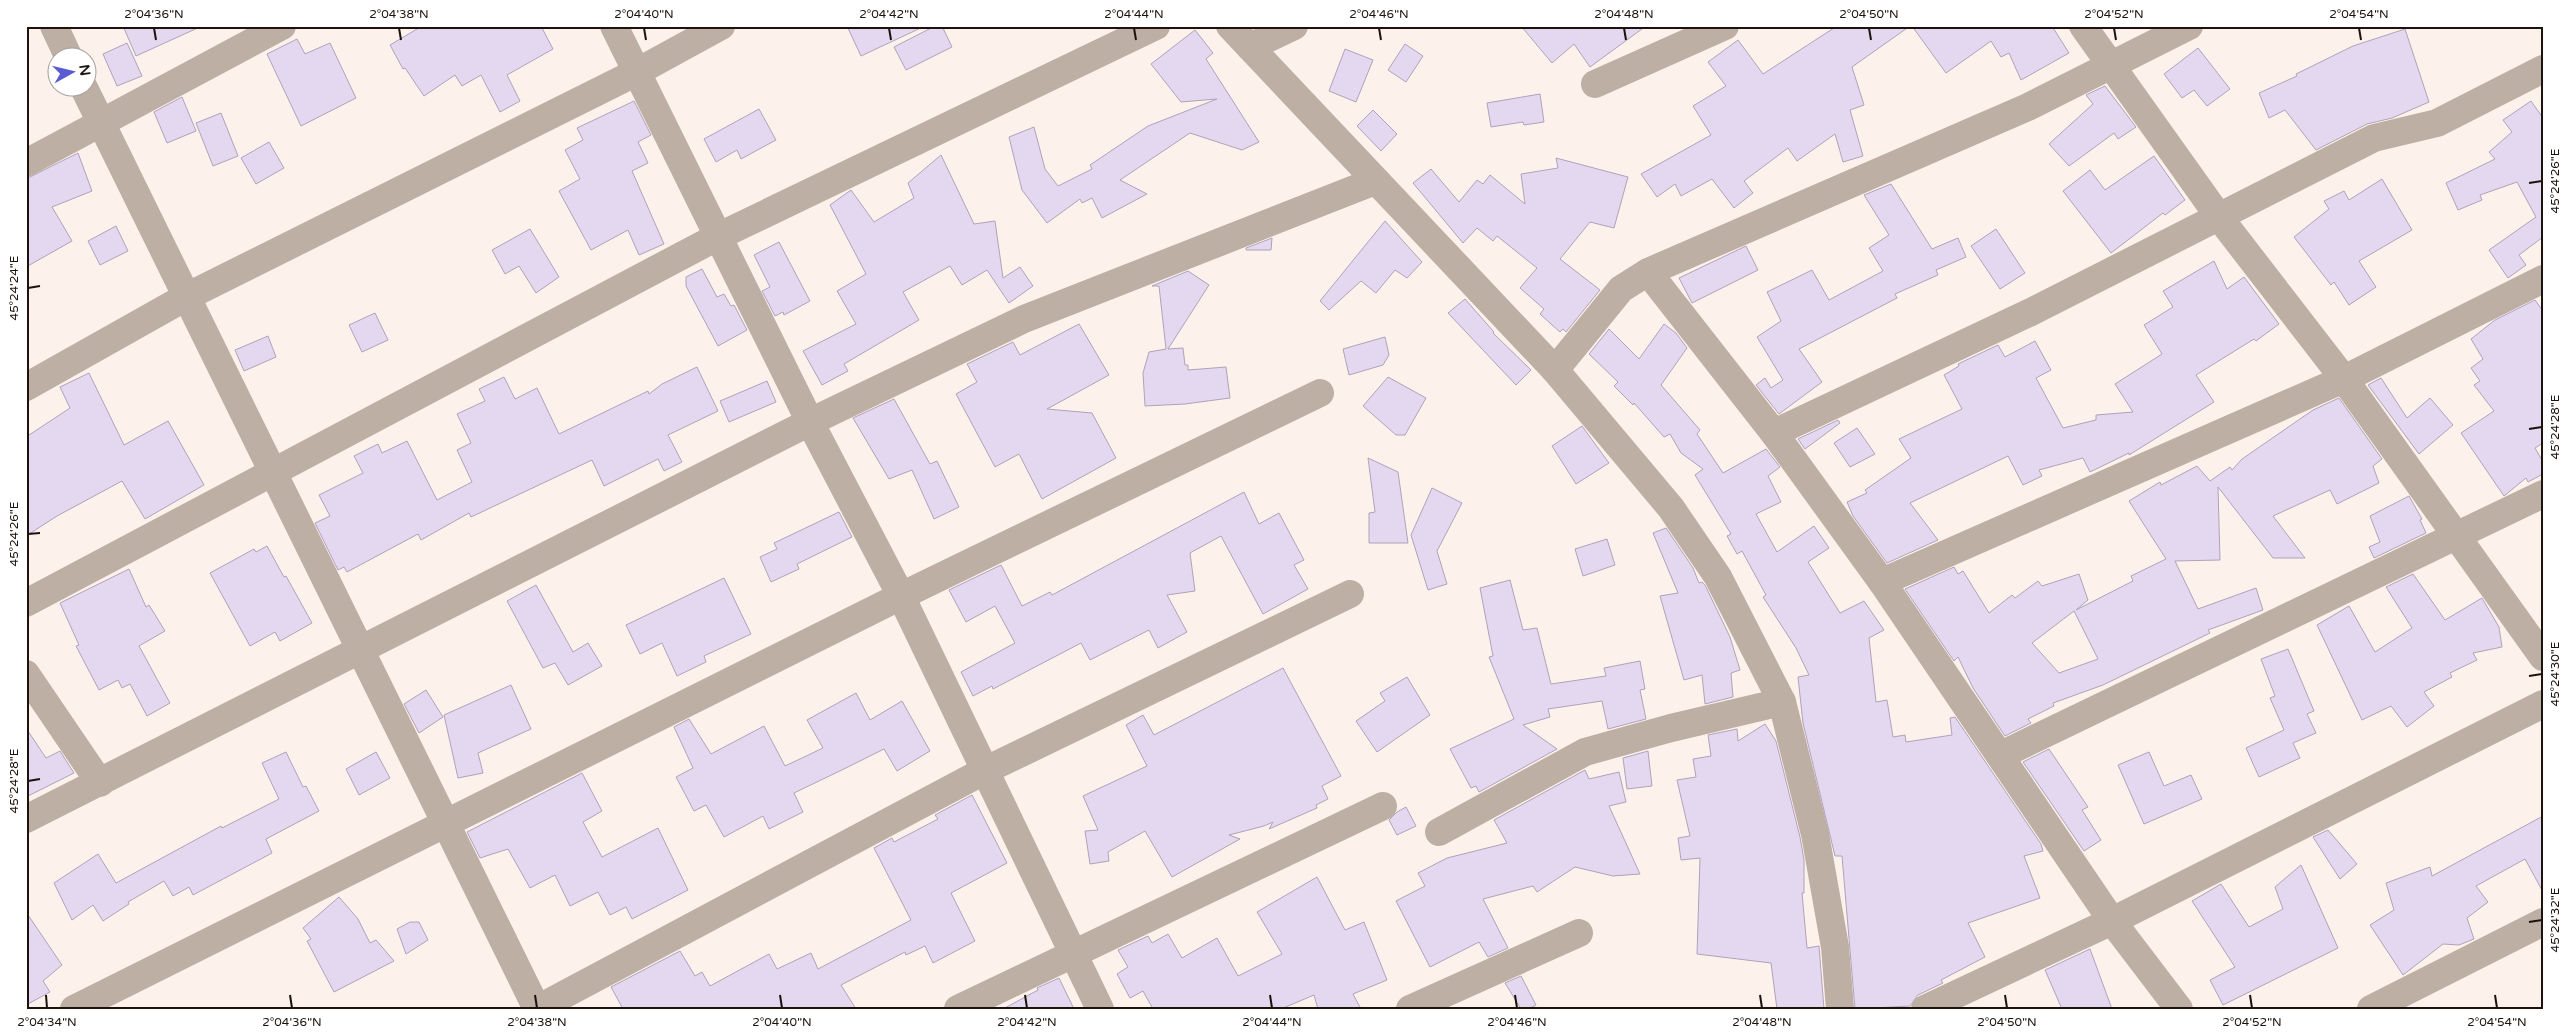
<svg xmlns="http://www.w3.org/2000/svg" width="2569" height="1035" font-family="'Varela Round',sans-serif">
	<rect width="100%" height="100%" fill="#fdf2eb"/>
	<g fill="#e4d7f0" stroke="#afa2ba" fill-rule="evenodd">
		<polygon points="123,26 202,26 136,56"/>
		<polygon points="422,26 541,26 553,49 507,75 520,101 500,112 481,75 462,86 455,75 424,96 405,68 403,69 390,45"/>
		<polygon points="847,26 925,26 861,56"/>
		<polygon points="935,26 942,26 952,47 906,70 894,47"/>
		<polygon points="1521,26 1646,26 1590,67 1574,44 1552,63"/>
		<polygon points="1837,26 1910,26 1852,67 1864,105 1850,110 1863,156 1843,162 1835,134 1797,161 1788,148 1744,181 1753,193 1734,208 1712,179 1681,196 1675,184 1657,197 1641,174 1711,135 1693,106 1726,86 1708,62 1738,40 1763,74"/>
		<polygon points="1912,26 2052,26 2069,53 2021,80 2009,53 2001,57 1991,41 1946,73"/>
		<polygon points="2405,29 2429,102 2392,118 2367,124 2316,150 2285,110 2269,118 2259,93 2297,76 2296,74 2353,46"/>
		<polygon points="1195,30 1213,53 1206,59 1259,142 1242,150 1190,133 1120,180 1147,194 1102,218 1092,198 1082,203 1080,199 1047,223 1022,190 1009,137 1034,127 1045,169 1058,186 1092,169 1090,165 1148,126 1217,99 1181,102 1151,64"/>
		<polygon points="297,39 305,54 330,43 356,98 301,126 267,54"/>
		<polygon points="127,43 142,76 117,86 103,54"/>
		<polygon points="1405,44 1423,56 1406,82 1388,70"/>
		<polygon points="2198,48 2230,89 2207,106 2194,90 2182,98 2164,74"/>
		<polygon points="1345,49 1373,60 1356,102 1329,91"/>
		<polygon points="2105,86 2136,127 2118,139 2114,133 2069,166 2049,144 2093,104 2086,95"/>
		<polygon points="1540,94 1544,122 1524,125 1523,122 1491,127 1487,103"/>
		<polygon points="182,97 196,131 167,143 154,112"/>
		<polygon points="634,101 651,135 638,142 648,163 632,171 664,244 639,255 628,230 591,250 559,191 580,179 565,150 583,140 577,128"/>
		<polygon points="2531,101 2543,118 2543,237 2519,255 2526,265 2508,278 2489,250 2536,217 2517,182 2480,195 2482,200 2458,210 2446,183 2495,159 2489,152 2512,132 2503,120"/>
		<polygon points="759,109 776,140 741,159 737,150 716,162 704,139"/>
		<polygon points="1373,110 1397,134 1381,151 1357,126"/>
		<polygon points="221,113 238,156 213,166 196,123"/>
		<polygon points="269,142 284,168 256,184 241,158"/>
		<polygon points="78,153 92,191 52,207 72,241 26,267 26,179"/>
		<polygon points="941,155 974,224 995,221 1003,278 1020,267 1033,286 1009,303 987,270 962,285 950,266 903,292 919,320 844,364 848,371 822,385 803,351 856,324 837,291 866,274 830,205 851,190 874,222 914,198 908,183"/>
		<polygon points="2154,156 2185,200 2165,215 2163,213 2111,253 2063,191 2090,170 2105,190"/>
		<polygon points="1556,158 1628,177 1614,228 1590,222 1560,259 1600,290 1566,332 1563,329 1560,332 1551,324 1540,314 1544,309 1520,288 1537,268 1497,236 1493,241 1477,228 1463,243 1413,183 1431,169 1459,202 1477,180 1483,184 1490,175 1525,204 1521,174 1558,168"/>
		<polygon points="2382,179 2412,230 2359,261 2376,287 2349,305 2334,282 2331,285 2294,237 2329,209 2324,201 2344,191 2349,200"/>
		<polygon points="1891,184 1932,249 1958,238 1966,257 1936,270 1938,275 1895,294 1897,298 1799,349 1822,382 1779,414 1756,385 1765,378 1771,388 1783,380 1757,337 1781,321 1767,292 1812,270 1829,300 1883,271 1869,248 1889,235 1864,195"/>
		<polygon points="1385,221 1422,262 1407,278 1395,270 1376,293 1361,281 1329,310 1320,301"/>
		<polygon points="116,226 128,251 100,265 88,241"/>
		<polygon points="530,229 559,277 536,293 519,266 505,274 492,250"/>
		<polygon points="1996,229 2025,273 2000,289 1971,246"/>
		<polygon points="1272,238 1271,250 1246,250 1246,248"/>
		<polygon points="779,242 810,301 784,315 783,312 775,316 762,291 770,287 754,255"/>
		<polygon points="1746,246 1758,270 1692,303 1679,278"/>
		<polygon points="2214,261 2227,289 2244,277 2279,324 2256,341 2254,339 2196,375 2214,402 2129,455 2129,453 2090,472 2083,458 2039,470 2042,476 2023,485 2008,456 1910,503 1938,540 1887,563 1853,516 1847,502 1867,493 1865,490 1911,458 1899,439 1962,409 1944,375 1959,366 1958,364 1998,345 2005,357 2035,341 2051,370 2036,378 2063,428 2096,420 2096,415 2133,412 2115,384 2162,354 2144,325 2173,307 2163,291"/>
		<polygon points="702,269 717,297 724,294 731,306 734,305 747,330 718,346 686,286 686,277"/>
		<polygon points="1188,271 1209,285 1168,349 1183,348 1185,365 1188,365 1188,370 1226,367 1230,398 1185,404 1145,406 1143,373 1149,352 1166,349 1159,286 1152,286"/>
		<polygon points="1465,299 1494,332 1493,333 1531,370 1516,385 1448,313"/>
		<polygon points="2535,300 2543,311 2543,443 2535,448 2543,462 2543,474 2528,482 2526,478 2504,496 2461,433 2494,411 2474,385 2480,381 2471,368 2483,359 2471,339 2495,320"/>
		<polygon points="375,313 388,340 362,352 349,325"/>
		<polygon points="1079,324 1109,375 1047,409 1092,413 1116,458 1042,499 1019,454 995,467 956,394 977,382 967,364 1013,342 1020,355"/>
		<polygon points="1664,324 1676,333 1687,348 1661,385 1700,430 1697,434 1723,473 1766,449 1780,467 1768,476 1781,502 1756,514 1777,552 1814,526 1829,548 1808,562 1840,613 1864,601 1884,630 1869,638 1876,702 1887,700 1893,737 1905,735 1906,742 1952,735 1950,718 1955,717 2041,844 2043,851 2024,856 2040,898 1968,923 1985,957 1941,980 1943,983 1918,995 1910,1006 1855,1009 1842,856 1835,856 1803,723 1798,677 1809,675 1796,648 1763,597 1766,595 1742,551 1737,554 1727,536 1731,534 1695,475 1703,469 1681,453 1670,434 1664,437 1634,403 1633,405 1614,386 1618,382 1589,354 1609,329 1639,359"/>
		<polygon points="268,336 276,357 244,371 235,350"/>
		<polygon points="1385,337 1389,355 1383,365 1349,375 1343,349"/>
		<polygon points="697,367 718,411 668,435 682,462 664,471 658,459 604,486 592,460 471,517 469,513 421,540 418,534 347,572 344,567 338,570 315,523 330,516 319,495 363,473 354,456 378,444 382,453 407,441 437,500 472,482 457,450 471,443 457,414 485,401 479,389 504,377 515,399 537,388 559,434 648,391 649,394 662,384"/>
		<polygon points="89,373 124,445 168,421 204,485 145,519 122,481 57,516 26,536 26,437 70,408 60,387"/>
		<polygon points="1388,377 1426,398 1405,435 1396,435 1363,406"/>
		<polygon points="2381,378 2407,418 2430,398 2453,425 2419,454 2368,385"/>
		<polygon points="767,381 776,402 729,422 720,401"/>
		<path d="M2339,398L2382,459L2373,466L2379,483L2337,504L2330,490L2273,516L2305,558H2273L2218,487L2220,560L2175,561L2198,609L2256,588L2263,610L2208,630L2210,633L2103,685L2053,703L2054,706L2028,719L2031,723L2005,736L1973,688L1958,657L1954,661L1905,589L1954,567L1958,574L1963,571L1989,613L2012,595L2015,598L2038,581L2042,586L2079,574L2088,600L2076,610L2133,581L2131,576L2166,559L2129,501L2160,482L2161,485L2197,466L2210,481L2230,467L2232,470L2242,459L2313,410ZM2074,611L2098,659L2059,673L2032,643Z"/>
		<polygon points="894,399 930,464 937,461 959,507 934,519 912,470 889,479 853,418"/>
		<polygon points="1838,420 1840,423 1805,449 1798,439"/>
		<polygon points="1582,426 1609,463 1576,484 1552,446"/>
		<polygon points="1857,428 1875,454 1850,467 1834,443"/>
		<polygon points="1368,458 1398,472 1408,543 1369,543 1369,513 1375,512"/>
		<polygon points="1432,488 1462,503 1437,551 1447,584 1428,590 1411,535"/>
		<polygon points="1244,492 1259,524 1279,513 1304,560 1294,565 1308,589 1263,614 1221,536 1190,553 1195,591 1167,595 1187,632 1158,648 1149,630 1090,660 1081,643 993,689 992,686 973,696 961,672 1015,643 995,606 966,622 949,590 1001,565 1022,606 1050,592 1052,595"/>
		<polygon points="2409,496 2422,519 2420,520 2426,533 2374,558 2369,547 2380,542 2370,516"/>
		<polygon points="839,512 852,537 797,564 799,569 771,582 760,557 777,549 774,543"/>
		<polygon points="1666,528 1693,568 1699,583 1702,582 1705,585 1730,637 1740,670 1731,673 1733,697 1705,704 1702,675 1684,680 1660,596 1678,593 1653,533"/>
		<polygon points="1607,539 1615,565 1583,576 1575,549"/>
		<polygon points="267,546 284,577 286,576 312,623 280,641 275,632 250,646 210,573 254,549 256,552"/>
		<polygon points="129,569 146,607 149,605 165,631 139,646 170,703 147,716 130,684 122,688 118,680 99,690 76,646 79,645 60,603"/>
		<polygon points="2413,574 2445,620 2482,598 2499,627 2502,647 2473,653 2477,660 2450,673 2452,677 2424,692 2434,706 2407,727 2391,706 2362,720 2317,625 2349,606 2375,652 2412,628 2386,587"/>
		<polygon points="724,578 751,634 704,656 706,662 677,676 662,643 640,654 626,625"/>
		<polygon points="1510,580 1523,630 1537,628 1551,684 1606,676 1604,668 1640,661 1645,689 1640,690 1646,719 1608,729 1602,701 1548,709 1550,717 1523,725 1557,749 1479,792 1476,786 1471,788 1450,749 1514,719 1489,657 1493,656 1480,588"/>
		<polygon points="536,585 573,652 588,643 602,666 568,685 555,663 543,668 507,601"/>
		<polygon points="2288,649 2314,711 2307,714 2316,733 2293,743 2300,758 2259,777 2246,748 2284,730 2270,698 2275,696 2261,659"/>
		<polygon points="1283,668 1341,776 1322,786 1328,799 1316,805 1317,808 1269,829 1273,822 1264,826 1229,835 1240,839 1172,877 1145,831 1108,852 1109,861 1090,864 1085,831 1098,830 1083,796 1147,766 1126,725 1143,715 1154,735"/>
		<polygon points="1407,677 1430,715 1377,752 1356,721 1385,701 1380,693"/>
		<polygon points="511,685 531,729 478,753 483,773 458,778 444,715"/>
		<polygon points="426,690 443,717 419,733 404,704"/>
		<polygon points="856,693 870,720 902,701 930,751 897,771 884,749 848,767 794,793 803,812 769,829 763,816 724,837 706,805 694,811 676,777 693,768 674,727 689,719 711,754 764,726 785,766 823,748 807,720"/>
		<polygon points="1765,724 1776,741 1800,837 1804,860 1804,893 1802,893 1807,948 1819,946 1824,1009 1777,1009 1771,963 1697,954 1700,858 1681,860 1678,838 1690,836 1677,780 1696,777 1693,759 1711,756 1708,735 1737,729 1738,741"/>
		<polygon points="26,728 46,758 60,751 74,773 26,797"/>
		<polygon points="2049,749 2088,807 2082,810 2101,840 2084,851 2023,762"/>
		<polygon points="1648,751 1652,786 1627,789 1623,758"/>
		<polygon points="286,752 303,787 306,786 319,811 266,839 272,853 193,895 189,887 173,896 164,881 128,902 129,904 103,921 93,905 72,920 54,883 98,854 116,883 221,826 222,828 279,799 262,763"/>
		<polygon points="376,752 390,778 359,795 346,769"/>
		<polygon points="2149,752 2164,786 2191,775 2202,799 2144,824 2118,765"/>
		<polygon points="1585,770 1589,779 1619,772 1626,802 1609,806 1640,874 1613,876 1575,867 1537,892 1533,886 1483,899 1508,948 1488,957 1479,942 1430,967 1396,901 1425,886 1418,873 1447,858 1507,843 1494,820"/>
		<polygon points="582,773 602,811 583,822 602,857 658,828 688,890 632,919 626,907 610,915 598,892 570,906 555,875 530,888 508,849 480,858 467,832"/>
		<polygon points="972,795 1007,863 951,893 975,941 933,963 925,946 906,955 905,952 841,985 856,1009 623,1009 611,987 680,951 695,976 702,972 710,986 769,954 777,969 811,953 818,969 911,920 874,848 892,838 894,842 938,819 935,815"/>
		<polygon points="1406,807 1416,826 1397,835 1389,820 1397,812"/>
		<polygon points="2543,816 2543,892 2525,859 2476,886 2488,902 2467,918 2474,939 2459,945 2443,944 2403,975 2370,925 2394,910 2386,883 2430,867 2432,876"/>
		<polygon points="2328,830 2357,864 2340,879 2313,837"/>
		<polygon points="2301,865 2338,948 2223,1005 2210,980 2235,967 2192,901 2221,884 2249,927 2283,909 2275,887"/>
		<polygon points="1317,877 1345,930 1364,922 1387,980 1353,994 1361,1009 1318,1009 1314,995 1281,1009 1153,1009 1143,991 1130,998 1117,974 1128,967 1118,950 1148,936 1152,943 1168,934 1182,958 1217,938 1238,976 1282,954 1257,912"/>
		<polygon points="339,897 358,919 370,943 376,940 394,961 334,992 307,941 311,939 303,928"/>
		<polygon points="26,912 62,965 43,981 50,992 26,1005"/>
		<polygon points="410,922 419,922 428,940 406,954 397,929"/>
		<polygon points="2090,949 2112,1009 2062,1009 2045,970"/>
		<polygon points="1521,976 1536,1005 1528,1009 1521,1009 1505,983"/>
		<polygon points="1059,978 1074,1009 1003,1009 1038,990 1037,988"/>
	</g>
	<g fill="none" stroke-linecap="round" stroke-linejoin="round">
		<g stroke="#bdafa4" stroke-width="28">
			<polyline points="54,26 69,58"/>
			<polyline points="614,26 810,422 901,596 1100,1009"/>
			<polyline points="2083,26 2219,217 2344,379 2543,657"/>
			<polyline points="1250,47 1294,26"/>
			<polyline points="1595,84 1725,26"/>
			<polyline points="84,88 537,1009"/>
			<polyline points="26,163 282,26"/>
			<polyline points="1648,272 1774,433 1882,582 2112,921 2179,1009"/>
			<polyline points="1555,370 1621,289 1648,272 2028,107 2189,26"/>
			<polyline points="26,387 186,297 637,72 721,26"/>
			<polyline points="1774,433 2031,312 2374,138 2437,123 2543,69"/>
			<polyline points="1882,582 2344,379 2543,279"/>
			<polyline points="26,603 717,237 1156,26"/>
			<polyline points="26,674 100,783"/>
			<polyline points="2001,755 2543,494"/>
			<polyline points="26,819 810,422 1024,319 1375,181"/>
			<polyline points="1439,832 1585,752 1671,728 1782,702"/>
			<polyline points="74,1009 901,596 1320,393"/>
			<polyline points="537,1009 984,771 1350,594"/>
			<polyline points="958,1009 1383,806"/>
			<polyline points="1410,1009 1579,933"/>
			<polyline points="1925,1009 2112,921 2543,704"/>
			<polyline points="2371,1009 2543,922"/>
		</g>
		<polyline stroke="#bdafa4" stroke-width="28" points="1230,26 1555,370 1671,508 1718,577 1782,702 1815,834 1835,947 1840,1009"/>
	</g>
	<path fill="none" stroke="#1c130e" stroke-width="2" d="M154,28L156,40M399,28L401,40M644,28L646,40M889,28L891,40M1134,28L1136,40M1379,28L1381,40M1624,28L1626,40M1869,28L1871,40M2114,28L2116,40M2359,28L2361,40M2529,183L2542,181M28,288L40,286M2529,429L2542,427M28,534L40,533M2529,676L2542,674M28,781L40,779M2529,922L2542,920M46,995L47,1008M290,995L292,1008M535,995L537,1008M780,995L782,1008M1025,995L1027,1008M1270,995L1272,1008M1515,995L1517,1008M1760,995L1762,1008M2005,995L2007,1008M2250,995L2252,1008M2495,995L2497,1008"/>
	<rect width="2569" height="1035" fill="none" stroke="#ffffff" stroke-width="55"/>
	<g transform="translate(72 72) rotate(82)"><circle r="24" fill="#ffffff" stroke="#a4a19f"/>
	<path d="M0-4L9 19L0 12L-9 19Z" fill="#595bd2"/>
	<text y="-8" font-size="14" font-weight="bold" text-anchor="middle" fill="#1c130e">N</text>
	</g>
	<rect x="28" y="28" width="2514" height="980" fill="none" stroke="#1c130e" stroke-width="2"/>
	<g font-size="12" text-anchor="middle" fill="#1c130e">
		<text x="154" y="18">2°04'36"N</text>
		<text x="399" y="18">2°04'38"N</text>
		<text x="644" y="18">2°04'40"N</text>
		<text x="889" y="18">2°04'42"N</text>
		<text x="1134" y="18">2°04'44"N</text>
		<text x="1379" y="18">2°04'46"N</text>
		<text x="1624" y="18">2°04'48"N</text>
		<text x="1869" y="18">2°04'50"N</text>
		<text x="2114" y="18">2°04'52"N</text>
		<text x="2359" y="18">2°04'54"N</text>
		<text transform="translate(2555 181) rotate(-90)" y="4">45°24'26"E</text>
		<text transform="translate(14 288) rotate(-90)" y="4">45°24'24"E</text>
		<text transform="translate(2555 427) rotate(-90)" y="4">45°24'28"E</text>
		<text transform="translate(14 534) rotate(-90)" y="4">45°24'26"E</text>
		<text transform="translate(2555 674) rotate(-90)" y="4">45°24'30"E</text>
		<text transform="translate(14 781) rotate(-90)" y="4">45°24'28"E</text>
		<text transform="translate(2555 920) rotate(-90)" y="4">45°24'32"E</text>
		<text x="47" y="1026">2°04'34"N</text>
		<text x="292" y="1026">2°04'36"N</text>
		<text x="537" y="1026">2°04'38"N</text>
		<text x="782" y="1026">2°04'40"N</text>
		<text x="1027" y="1026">2°04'42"N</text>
		<text x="1272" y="1026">2°04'44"N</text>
		<text x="1517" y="1026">2°04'46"N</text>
		<text x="1762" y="1026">2°04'48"N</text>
		<text x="2007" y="1026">2°04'50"N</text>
		<text x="2252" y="1026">2°04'52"N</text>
		<text x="2497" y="1026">2°04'54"N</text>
	</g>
</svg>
